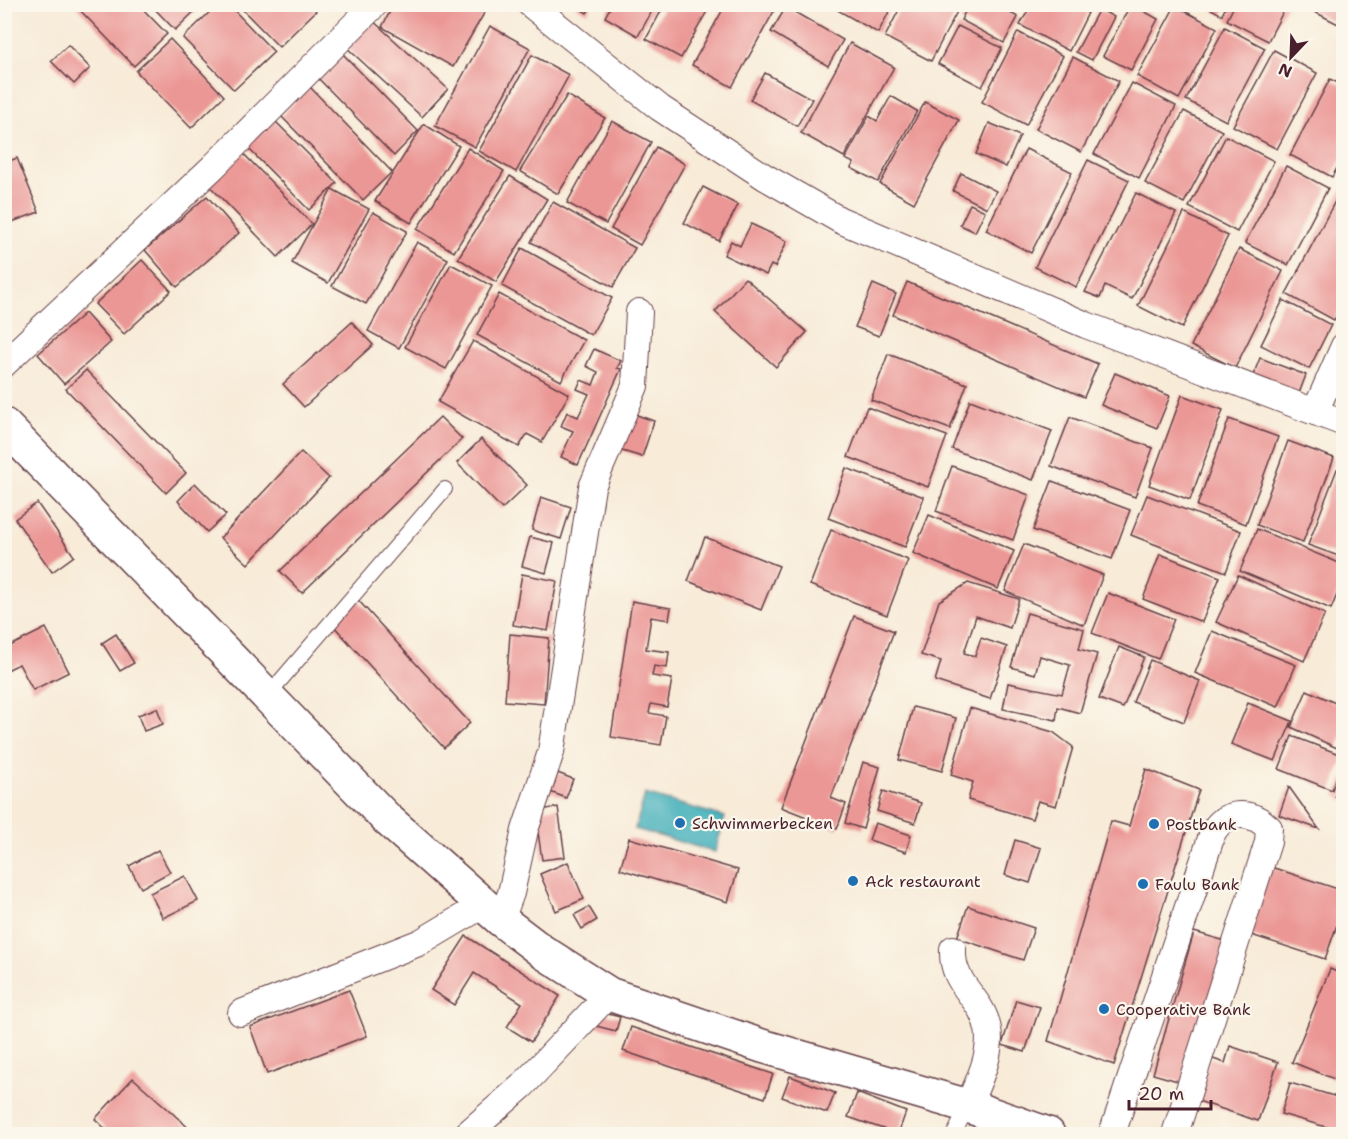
<svg xmlns="http://www.w3.org/2000/svg" width="1348" height="1139" font-family="'Shantell Sans',sans-serif">
	<rect width="100%" height="100%" fill="#fbf7ec"/>
	<filter id="ink" filterUnits="userSpaceOnUse"><feTurbulence type="fractalNoise" baseFrequency=".0167" numOctaves="2"/><feDisplacementMap in="SourceGraphic" scale="12" xChannelSelector="R" yChannelSelector="G"/><feConvolveMatrix kernelMatrix="1 2 1 2 8 2 1 2 1" color-interpolation-filters="sRGB"/></filter>
	<filter id="wash" filterUnits="userSpaceOnUse"><feTurbulence type="fractalNoise" baseFrequency=".008" numOctaves="4" result="noise"/><feDisplacementMap in="SourceGraphic" scale="24" xChannelSelector="R" yChannelSelector="G"/><feGaussianBlur stdDeviation="1.35" result="paint"/><feColorMatrix in="noise" values="0 0 0 0 0 0 0 0 0 0 0 0 0 0 0 0 0 1.4 0 .05"/><feComposite in="paint" operator="in"/></filter>
	<g filter="url(#wash)">
		<rect width="100%" height="100%" fill="#f8ebd8"/>
		<polygon fill="#3fafba" stroke="#446772" stroke-width="1.5" points="645,794 725,817 715,852 635,829"/>
		<g id="blocks">
			<g fill="#eb9795">
				<polygon points="74,4 138,4 167,34 134,66"/>
				<polygon points="150,4 202,4 175,30"/>
				<polygon points="218,4 228,4 274,52 234,90 183,38"/>
				<polygon points="237,4 310,4 316,11 279,47"/>
				<polygon points="394,4 476,4 486,10 453,67 382,27"/>
				<polygon points="572,4 593,4 587,13"/>
				<polygon points="612,4 656,4 638,36 605,17"/>
				<polygon points="665,4 711,4 681,58 646,39"/>
				<polygon points="726,4 778,4 732,87 692,65"/>
				<polygon points="836,4 893,4 878,33 834,8"/>
				<polygon points="902,4 961,4 931,61 885,37"/>
				<polygon points="969,4 993,4 1018,17 1004,43 961,20"/>
				<polygon points="1131,4 1158,19 1131,70 1103,56"/>
				<polygon points="1202,4 1227,4 1222,15"/>
				<polygon points="1235,4 1287,4 1268,41 1227,20"/>
				<polygon points="1299,4 1344,4 1344,27"/>
				<polygon points="1031,5 1071,5 1088,13 1069,51 1020,25"/>
				<polygon points="1175,6 1217,28 1179,99 1137,76"/>
				<polygon points="786,7 843,40 828,66 771,32"/>
				<polygon points="1099,9 1114,17 1092,60 1076,52"/>
				<polygon points="370,18 448,89 422,117 345,46"/>
				<polygon points="490,26 530,48 475,147 435,126"/>
				<polygon points="958,26 1002,48 982,87 938,64"/>
				<polygon points="1225,27 1265,48 1226,121 1186,100"/>
				<polygon points="1018,32 1063,56 1026,125 982,102"/>
				<polygon points="170,39 224,96 191,128 136,71"/>
				<polygon points="850,43 894,67 844,157 801,133"/>
				<polygon points="68,45 90,68 74,84 51,61"/>
				<polygon points="1274,50 1317,73 1277,149 1233,126"/>
				<polygon points="340,51 418,131 394,156 315,75"/>
				<polygon points="532,55 569,75 516,172 479,151"/>
				<polygon points="1073,57 1119,81 1081,152 1036,129"/>
				<polygon points="765,73 812,99 797,126 750,100"/>
				<polygon points="1330,79 1344,86 1344,155 1332,177 1290,155"/>
				<polygon points="1132,83 1176,106 1139,178 1094,154"/>
				<polygon points="310,87 392,172 363,200 281,116"/>
				<polygon points="567,95 605,118 558,194 520,171"/>
				<polygon points="891,96 917,111 878,182 851,168 854,163 845,159 869,116 877,121"/>
				<polygon points="925,102 959,120 914,203 880,184"/>
				<polygon points="1184,111 1222,131 1184,203 1145,183"/>
				<polygon points="270,116 337,183 309,210 243,143"/>
				<polygon points="612,121 651,142 606,224 567,203"/>
				<polygon points="989,123 1020,136 1006,167 976,154"/>
				<polygon points="424,124 459,146 411,223 375,201"/>
				<polygon points="1226,136 1274,161 1237,232 1189,207"/>
				<polygon points="656,147 685,164 640,245 611,229"/>
				<polygon points="238,148 312,224 278,257 205,181"/>
				<polygon points="468,148 504,171 454,252 417,229"/>
				<polygon points="1026,149 1072,172 1031,253 986,230"/>
				<polygon points="17,158 39,212 4,225 4,163"/>
				<polygon points="1088,160 1129,180 1076,287 1035,267"/>
				<polygon points="1286,166 1328,188 1288,265 1245,243"/>
				<polygon points="961,173 996,191 987,208 953,191"/>
				<polygon points="510,176 547,199 496,282 458,258"/>
				<polygon points="703,187 738,205 719,241 684,223"/>
				<polygon points="332,189 369,209 328,283 292,263"/>
				<polygon points="1341,190 1344,191 1344,302 1334,320 1286,294"/>
				<polygon points="1136,193 1176,213 1132,299 1105,286 1100,298 1085,292"/>
				<polygon points="207,196 239,233 177,287 145,250"/>
				<polygon points="553,202 635,248 613,287 531,242"/>
				<polygon points="970,204 985,211 975,232 960,225"/>
				<polygon points="373,212 407,231 366,304 332,286"/>
				<polygon points="1184,213 1228,236 1182,328 1138,306"/>
				<polygon points="751,224 787,241 775,267 771,265 766,275 724,255 731,241 740,246"/>
				<polygon points="417,242 448,259 399,348 368,331"/>
				<polygon points="522,248 612,298 591,335 502,286"/>
				<polygon points="1239,249 1283,271 1235,368 1191,346"/>
				<polygon points="142,260 171,291 124,334 95,304"/>
				<polygon points="451,264 492,286 446,369 405,347"/>
				<polygon points="745,278 807,332 776,367 715,312"/>
				<polygon points="907,282 1098,364 1084,397 893,315"/>
				<polygon points="873,284 896,294 879,336 855,327"/>
				<polygon points="499,294 584,340 561,381 477,335"/>
				<polygon points="1283,300 1331,325 1309,369 1261,345"/>
				<polygon points="85,313 111,342 64,384 38,354"/>
				<polygon points="352,322 373,345 304,407 283,384"/>
				<polygon points="473,341 569,394 542,442 527,434 519,447 438,402"/>
				<polygon points="594,349 621,361 617,368 621,369 578,465 561,457 573,431 561,426 567,412 578,417 589,394 577,389 581,380 593,385 598,372 586,366"/>
				<polygon points="888,354 967,384 950,429 871,400"/>
				<polygon points="1260,358 1306,375 1298,396 1252,378"/>
				<polygon points="86,370 186,473 166,493 66,389"/>
				<polygon points="1115,373 1170,396 1157,428 1101,405"/>
				<polygon points="1182,395 1223,410 1190,500 1149,485"/>
				<polygon points="970,400 1052,431 1033,480 952,449"/>
				<polygon points="867,407 947,436 928,487 848,457"/>
				<polygon points="631,413 654,421 642,457 619,450"/>
				<polygon points="440,417 462,439 302,593 280,571"/>
				<polygon points="1070,417 1153,448 1135,497 1051,466"/>
				<polygon points="1229,419 1278,437 1246,524 1197,506"/>
				<polygon points="481,439 527,485 502,509 457,463"/>
				<polygon points="1288,441 1334,458 1303,542 1257,525"/>
				<polygon points="301,452 329,478 248,564 220,538"/>
				<polygon points="952,466 1029,495 1013,540 936,511"/>
				<polygon points="846,468 924,497 905,547 828,518"/>
				<polygon points="1337,469 1344,472 1344,558 1308,545"/>
				<polygon points="1052,481 1130,510 1112,559 1033,530"/>
				<polygon points="195,483 226,515 207,532 178,501"/>
				<polygon points="1147,495 1241,531 1226,572 1131,535"/>
				<polygon points="541,497 571,507 561,539 532,530"/>
				<polygon points="37,503 74,556 52,572 15,519"/>
				<polygon points="929,515 1014,551 998,589 913,553"/>
				<polygon points="1257,529 1344,565 1344,578 1331,609 1240,571"/>
				<polygon points="831,530 908,560 887,615 810,585"/>
				<polygon points="530,537 554,543 546,573 522,566"/>
				<polygon points="705,537 779,566 761,610 688,581"/>
				<polygon points="1024,544 1103,575 1084,625 1005,591"/>
				<polygon points="1160,554 1220,577 1202,622 1143,599"/>
				<polygon points="522,574 557,581 548,631 513,625"/>
				<polygon points="1238,575 1325,614 1304,661 1216,622"/>
				<polygon points="968,583 1019,599 1010,628 976,616 964,653 975,656 981,638 1007,647 990,699 935,681 941,661 921,655 939,601"/>
				<polygon points="1108,593 1174,619 1158,659 1092,633"/>
				<polygon points="358,600 470,723 444,748 332,624"/>
				<polygon points="632,601 671,608 669,620 651,617 646,649 669,652 667,668 654,666 652,676 672,679 667,707 651,704 649,713 666,716 661,745 611,737"/>
				<polygon points="1027,613 1084,629 1079,649 1097,654 1080,713 1058,707 1056,720 1003,709 1008,683 1062,694 1070,665 1040,656 1035,674 1011,667"/>
				<polygon points="854,616 894,631 831,798 846,804 837,829 781,807"/>
				<polygon points="46,628 69,672 33,690 19,664 7,670 4,649"/>
				<polygon points="1212,631 1296,665 1278,707 1195,673"/>
				<polygon points="116,634 134,663 120,671 102,643"/>
				<polygon points="510,634 549,638 544,704 505,701"/>
				<polygon points="1119,647 1144,657 1123,708 1099,699"/>
				<polygon points="1150,660 1200,681 1184,722 1133,702"/>
				<polygon points="1307,690 1344,707 1344,732 1337,748 1291,727"/>
				<polygon points="1248,703 1292,721 1275,761 1231,744"/>
				<polygon points="913,707 956,718 942,771 899,760"/>
				<polygon points="157,708 163,724 144,731 138,715"/>
				<polygon points="970,708 1053,732 1073,747 1056,806 1038,801 1032,819 968,800 973,782 951,775"/>
				<polygon points="1292,736 1344,756 1332,790 1279,769"/>
				<polygon points="863,762 880,767 863,829 845,823"/>
				<polygon points="1146,769 1199,790 1114,1065 1048,1041 1111,821 1129,826"/>
				<polygon points="555,772 573,779 566,798 548,791"/>
				<polygon points="1344,777 1344,800 1335,796"/>
				<polygon points="1289,787 1319,829 1279,815"/>
				<polygon points="883,791 921,803 915,823 877,811"/>
				<polygon points="558,807 565,857 542,860 535,811"/>
				<polygon points="875,823 911,835 906,852 869,840"/>
				<polygon points="629,838 738,870 728,902 620,869"/>
				<polygon points="1015,840 1041,848 1030,883 1005,875"/>
				<polygon points="158,850 170,872 141,888 129,866"/>
				<polygon points="568,862 584,899 556,911 540,874"/>
				<polygon points="1265,865 1344,891 1344,905 1325,959 1242,932"/>
				<polygon points="185,876 198,901 163,918 150,893"/>
				<polygon points="968,906 1034,928 1023,960 957,938"/>
				<polygon points="589,907 597,920 582,929 574,915"/>
				<polygon points="1194,932 1236,944 1195,1086 1153,1074"/>
				<polygon points="466,936 560,996 531,1042 507,1027 522,1003 474,973 454,1005 431,990"/>
				<polygon points="1330,969 1344,975 1344,1083 1292,1062"/>
				<polygon points="349,990 367,1036 267,1074 250,1027"/>
				<polygon points="1016,1000 1040,1007 1025,1052 1002,1045"/>
				<polygon points="600,1012 620,1017 616,1031 596,1026"/>
				<polygon points="631,1027 773,1074 765,1098 623,1051"/>
				<polygon points="1230,1046 1278,1062 1258,1121 1195,1100 1210,1058 1225,1063"/>
				<polygon points="790,1076 835,1093 827,1113 782,1097"/>
				<polygon points="133,1078 169,1110 195,1134 111,1134 95,1119"/>
				<polygon points="1290,1083 1344,1099 1340,1131 1281,1114"/>
				<polygon points="857,1093 906,1112 898,1134 848,1117"/>
			</g>
		</g>
	</g>
	<g filter="url(#ink)">
		<use href="#blocks" fill-opacity="0" stroke="#643e45" stroke-width="1.5"/>
		<g fill="none" stroke-linecap="round" stroke-linejoin="round">
			<g stroke="#643e45" stroke-width="16">
				<g id="service">
					<polyline points="268,695 445,489"/>
					<polyline points="954,1134 968,1106"/>
				</g>
			</g>
			<g stroke="#643e45" stroke-width="28">
				<g id="minor">
					<polyline points="530,4 660,108 765,177 840,220 1086,325 1344,423"/>
					<polyline points="4,364 213,167 375,4"/>
					<polyline points="1315,412 1344,346"/>
					<polyline points="501,920 511,893 525,830 551,752 592,487 635,386 639,312"/>
					<path d="M953,949C951,986 982,996 988,1029C993,1054 977,1084 968,1106"/>
					<polyline points="241,1013 421,942 483,905"/>
					<polyline points="467,1134 522,1086 609,994"/>
					<path d="M1112,1134L1213,832C1226,810 1251,810 1269,828L1268,842L1175,1134"/>
				</g>
			</g>
			<g stroke="#643e45" stroke-width="36">
				<polyline id="tertiary" points="4,425 387,819 501,920 543,952 609,994 762,1046 968,1106 1048,1134"/>
			</g>
			<use href="#service" stroke="#fff" stroke-width="14"/>
			<use href="#minor" stroke="#fff" stroke-width="26"/>
			<use href="#tertiary" stroke="#fff" stroke-width="33"/>
		</g>
	</g>
	<g fill="#1f6fb2" stroke="#fbf7ec" stroke-width="2">
		<circle cx="680" cy="823" r="6"/>
		<circle cx="1154" cy="824" r="6"/>
		<circle cx="853" cy="881" r="6"/>
		<circle cx="1143" cy="884" r="6"/>
		<circle cx="1104" cy="1009" r="6"/>
	</g>
	<g text-anchor="middle" dominant-baseline="central" stroke-width="4.5" stroke-linejoin="round" paint-order="stroke">
		<g font-size="16" fill="#4a1f2b" stroke="#fbf7ec" text-anchor="start">
			<text x="692" y="823">Schwimmerbecken</text>
			<text x="1166" y="824">Postbank</text>
			<text x="865" y="881">Ack restaurant</text>
			<text x="1155" y="884">Faulu Bank</text>
			<text x="1116" y="1009">Cooperative Bank</text>
		</g>
	</g>
	<rect width="1348" height="1139" fill="none" stroke="#fbf7ec" stroke-width="24"/>
	<g transform="translate(1291 57) rotate(203)" stroke="#fbf7ec" stroke-width="4.5" paint-order="stroke">
	<path d="M0-4.5L10 22L0 15L-10 22Z" fill="#4a1f2b"/>
	<text y="-9" font-size="16" font-weight="bold" text-anchor="middle" fill="#4a1f2b">N</text>
	</g>
	<path d="M1129 1100v9h82v-9" fill="none" stroke="#4a1f2b" stroke-width="3"/>
	<text x="1138" y="1100" font-size="18" fill="#4a1f2b" stroke="#fbf7ec" stroke-width="4.5" paint-order="stroke">20 m</text>
</svg>
